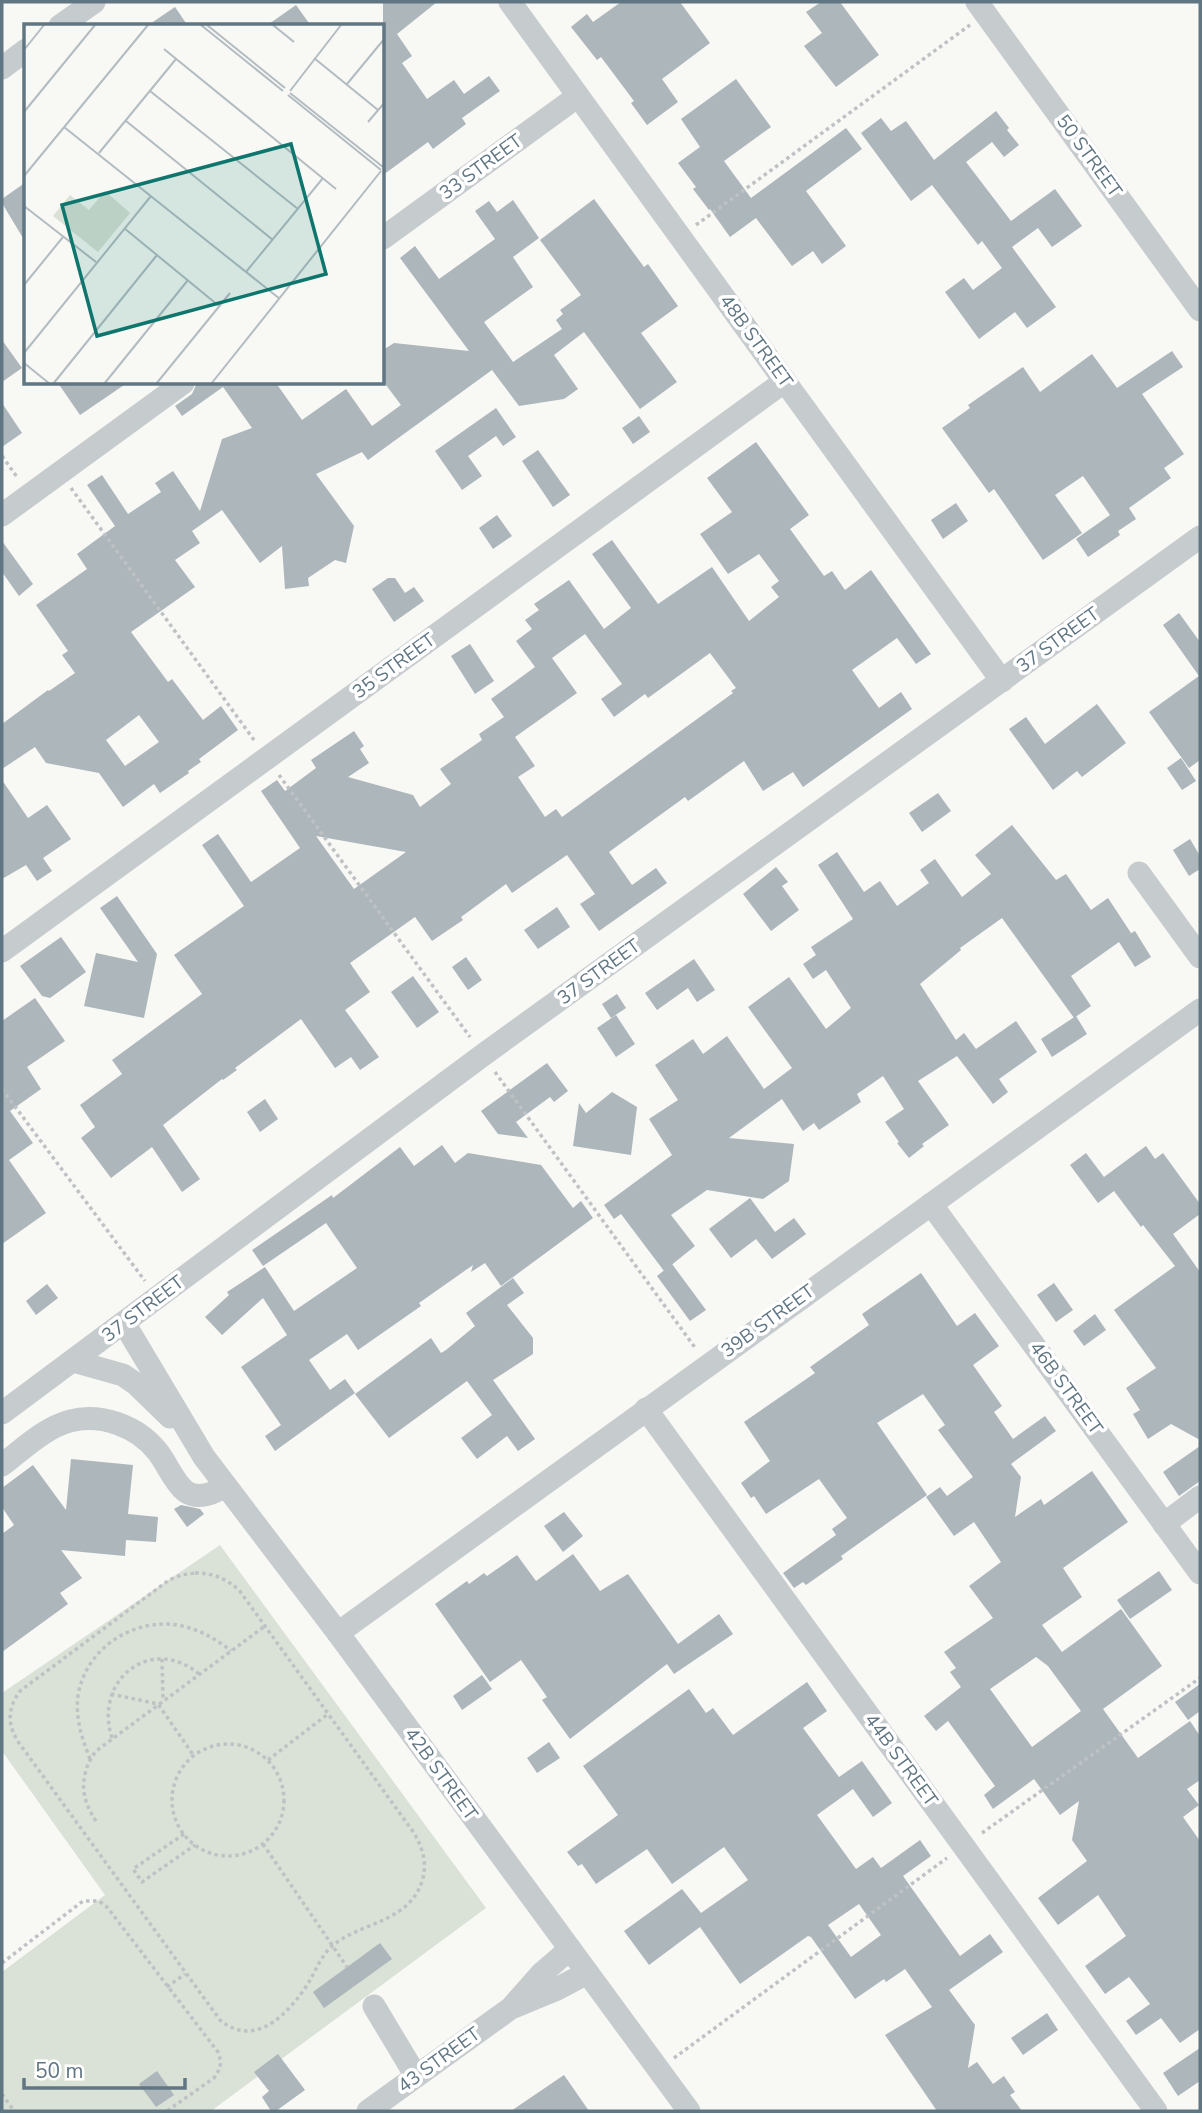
<svg xmlns="http://www.w3.org/2000/svg" width="1202" height="2113" font-family="'Nunito Sans',sans-serif">
	<rect width="100%" height="100%" fill="#f8f8f5"/>
	<polygon fill="#dae1d6" points="220,1545 486,1908 211,2111 2,2111 2,1972 105,1895 2,1751 2,1693"/>
	<g fill="#acb6bb" fill-rule="evenodd">
		<polygon points="383,2 437,2 397,34 412,56 402,63 427,99 454,80 464,94 489,76 500,91 462,118 466,124 433,149 428,142 383,175"/>
		<polygon points="621,2 680,2 710,43 662,79 678,102 647,125 631,103 634,101 601,57 597,60 571,27 587,14 593,22"/>
		<polygon points="821,2 840,2 879,55 836,87 804,46 822,33 806,12"/>
		<polygon points="296,5 311,26 266,26"/>
		<polygon points="175,7 188,26 147,26"/>
		<polygon points="736,79 771,127 724,161 751,198 846,128 862,149 806,191 846,246 822,264 813,251 792,266 756,218 730,237 710,209 709,210 693,189 696,187 678,163 700,147 681,119"/>
		<polygon points="996,111 1009,128 1007,130 1019,145 1004,157 992,142 966,162 1011,221 1055,189 1082,226 1052,247 1038,228 1012,247 1056,307 1027,328 1015,312 979,339 945,292 964,278 973,290 1002,268 982,241 978,245 932,185 911,201 861,133 881,118 891,131 906,121 934,160"/>
		<polygon points="26,182 26,243 2,203 2,199"/>
		<path d="M594,199L644,267L648,264L678,306L641,333L677,382L640,409L584,332L554,355L578,389L564,399L519,406L492,370L368,460L362,452L316,474L354,526L346,563L335,560L308,578L309,586L285,589L282,546L260,563L222,510L192,531L200,543L175,560L195,587L131,632L168,682L172,679L203,720L221,706L238,730L199,759L201,762L188,771L189,773L160,793L154,784L123,807L99,773L46,763L35,747L2,769V724L48,690L49,691L75,673L62,655L68,651L36,605L87,569L77,554L115,526L87,485L102,475L128,514L161,492L155,483L173,471L200,511L222,439L252,428L223,387L182,416L175,406L192,394L197,383H276L302,420L346,389L372,426L401,405L383,381V350L394,343L469,351L400,258L415,246L439,279L495,239L475,211L489,201L497,212L513,200L539,238L513,257L533,287L484,322L513,362L562,329L556,320L563,314L560,310L581,295L540,240ZM139,715L159,742L125,766L106,740Z"/>
		<polygon points="2,340 22,368 2,382"/>
		<polygon points="1172,351 1183,367 1142,394 1184,454 1164,468 1171,478 1129,508 1136,519 1118,531 1120,535 1088,557 1076,539 1110,515 1083,476 1055,495 1082,533 1043,560 994,489 989,493 942,428 970,408 968,405 1023,367 1040,392 1092,354 1117,388"/>
		<polygon points="58,383 127,383 80,415"/>
		<polygon points="2,403 22,433 2,447"/>
		<polygon points="496,408 516,437 503,446 496,436 468,456 482,476 462,490 435,451"/>
		<polygon points="639,416 650,432 633,444 622,428"/>
		<path d="M756,442L809,515L790,529L824,576L832,571L845,590L871,570L931,654L916,664L897,638L852,670L879,708L901,692L912,709L803,787L793,772L763,791L744,761L688,801L685,797L609,852L632,885L656,868L667,883L599,931L580,904L595,894L567,855L512,893L506,884L461,917L463,920L432,941L415,917L350,963L370,992L345,1010L379,1057L360,1070L351,1057L335,1068L301,1019L235,1068L237,1070L223,1080L222,1079L163,1125L200,1179L182,1192L152,1147L111,1178L81,1138L95,1127L80,1105L122,1074L112,1060L202,994L174,955L244,906L202,845L218,834L251,882L300,848L261,791L277,780L285,791L316,768L311,760L354,731L364,746L360,749L369,763L348,777L413,795L420,807L451,784L440,769L482,740L479,734L504,717L491,699L535,667L516,641L532,629L525,620L539,610L534,604L569,580L604,629L631,608L592,554L612,540L658,604L712,567L749,621L779,597L771,587L779,581L759,554L728,574L700,534L732,512L707,478ZM585,634L622,684L601,699L614,717L645,694L648,698L710,653L736,688L731,691L733,693L562,817L556,809L545,817L518,777L535,766L515,737L577,693L552,658ZM316,836L406,852L354,889Z"/>
		<polygon points="538,450 570,495 553,507 522,461"/>
		<polygon points="956,503 968,521 943,539 931,520"/>
		<polygon points="497,515 512,536 493,549 479,528"/>
		<polygon points="2,541 33,584 19,596 2,572"/>
		<polygon points="388,578 395,578 405,593 414,587 424,601 394,622 372,589"/>
		<polygon points="1179,613 1200,642 1200,760 1189,768 1149,712 1199,676 1163,625"/>
		<polygon points="470,644 494,681 475,694 451,656"/>
		<polygon points="1097,704 1126,743 1082,777 1077,771 1053,790 1009,729 1026,717 1045,744"/>
		<polygon points="1181,758 1196,781 1182,790 1167,768"/>
		<polygon points="2,780 28,818 47,805 71,839 43,858 52,871 37,881 26,865 2,879"/>
		<polygon points="938,793 951,811 922,832 909,813"/>
		<polygon points="1012,825 1056,880 1066,874 1091,910 1108,898 1131,933 1126,936 1135,931 1151,957 1135,967 1119,942 1071,976 1091,1006 1074,1018 1002,918 960,948 961,950 920,984 956,1040 964,1033 976,1049 1016,1021 1037,1052 999,1079 1008,1092 993,1104 957,1056 918,1081 949,1125 922,1144 924,1146 909,1158 897,1143 899,1142 885,1122 904,1109 883,1076 857,1094 861,1102 819,1130 814,1123 803,1131 782,1099 729,1138 794,1144 789,1181 763,1199 707,1190 671,1215 695,1246 664,1271 621,1214 614,1219 604,1205 672,1155 649,1119 678,1100 655,1065 693,1039 703,1054 727,1036 764,1089 792,1068 748,1007 789,977 826,1029 851,1008 826,970 813,979 803,964 816,955 811,947 853,919 818,865 837,852 864,892 880,881 897,906 929,883 920,870 935,859 962,897 991,874 975,855"/>
		<polygon points="1190,839 1200,856 1200,869 1189,876 1173,850"/>
		<polygon points="776,867 788,882 782,886 799,910 771,931 743,894"/>
		<polygon points="117,896 157,954 144,1018 84,1006 96,953 138,962 100,908"/>
		<polygon points="557,907 570,927 538,949 524,930"/>
		<polygon points="61,937 86,972 50,998 42,996 20,966"/>
		<polygon points="466,957 482,980 468,990 452,967"/>
		<polygon points="694,959 715,990 697,1002 688,988 657,1010 645,993"/>
		<polygon points="413,976 439,1012 417,1028 391,992"/>
		<polygon points="617,994 626,1008 611,1018 602,1004"/>
		<polygon points="35,998 65,1041 27,1067 41,1089 10,1111 33,1143 9,1160 46,1213 2,1244 2,1021"/>
		<polygon points="616,1015 635,1044 616,1057 597,1028"/>
		<polygon points="1076,1016 1087,1034 1052,1057 1041,1039"/>
		<polygon points="547,1063 568,1091 554,1102 550,1097 516,1122 528,1138 498,1134 481,1111"/>
		<polygon points="612,1092 637,1107 631,1155 573,1146 579,1103 586,1113"/>
		<polygon points="265,1099 278,1119 260,1132 247,1112"/>
		<polygon points="442,1145 455,1163 468,1153 541,1165 573,1208 581,1201 593,1218 501,1286 485,1263 471,1272 473,1265 419,1303 421,1306 358,1350 347,1334 309,1360 330,1390 345,1379 355,1393 275,1451 265,1436 281,1425 241,1367 287,1335 263,1298 222,1335 205,1317 229,1295 227,1292 265,1267 294,1311 357,1268 326,1223 263,1266 252,1250 332,1195 333,1198 400,1147 414,1166"/>
		<polygon points="1146,1146 1155,1159 1163,1153 1200,1204 1200,1214 1173,1234 1200,1272 1200,1440 1171,1424 1148,1439 1133,1414 1140,1410 1126,1388 1156,1368 1114,1310 1175,1266 1143,1225 1141,1227 1114,1191 1098,1203 1070,1165 1086,1153 1104,1177"/>
		<polygon points="750,1198 775,1232 794,1218 806,1234 772,1259 756,1239 731,1258 709,1229"/>
		<polygon points="672,1264 706,1310 690,1321 657,1276"/>
		<path d="M921,1273L957,1326L975,1313L999,1346L973,1365L1002,1406L994,1412L1013,1439L1045,1416L1056,1431L1011,1464L1021,1477L1015,1517L1041,1499L1044,1505L1092,1471L1128,1522L1063,1568L1082,1597L1042,1625L1062,1652L1121,1609L1162,1666L1103,1709L1138,1758L1190,1721L1200,1736V1780L1187,1789L1199,1805L1183,1817L1200,1841V2029L1180,2043L1161,2018L1136,2035L1126,2021L1150,2004L1129,1977L1105,1994L1085,1966L1126,1936L1098,1895L1058,1925L1038,1898L1087,1861L1072,1840L1079,1801L1060,1815L1034,1779L993,1809L984,1795L995,1786L948,1721L936,1731L924,1716L961,1687L950,1672L956,1668L944,1652L993,1618L969,1586L1001,1562L974,1522L954,1536L926,1497L940,1487L947,1496L973,1477L938,1430L945,1425L923,1394L877,1423L927,1495L841,1556L843,1559L806,1585L803,1582L794,1588L783,1573L836,1535L832,1529L847,1518L819,1479L766,1514L754,1496L751,1498L741,1483L770,1461L744,1422L815,1373L810,1367L869,1325L862,1314ZM1036,1657L1048,1666L1081,1711L1032,1747L990,1689Z"/>
		<polygon points="513,1278 524,1293 507,1305 533,1338 533,1354 493,1380 535,1439 518,1451 507,1436 477,1459 461,1438 492,1415 467,1381 389,1438 355,1394 431,1338 441,1353 446,1350 475,1326 466,1313"/>
		<polygon points="1054,1283 1073,1310 1056,1322 1037,1295"/>
		<polygon points="47,1284 58,1298 36,1315 26,1301"/>
		<polygon points="1095,1314 1106,1330 1084,1346 1073,1331"/>
		<polygon points="1200,1446 1200,1481 1179,1496 1163,1472"/>
		<polygon points="71,1459 133,1465 128,1514 158,1517 156,1542 126,1540 125,1556 61,1550 82,1578 60,1593 68,1604 2,1652 2,1534 14,1525 2,1507 2,1488 33,1465 66,1510"/>
		<polygon points="181,1505 200,1509 204,1514 187,1527 174,1509"/>
		<polygon points="564,1512 583,1536 563,1552 544,1526"/>
		<polygon points="573,1554 600,1591 628,1574 678,1644 719,1614 733,1634 674,1674 667,1664 570,1739 542,1700 547,1697 521,1660 490,1682 435,1604 467,1581 469,1584 484,1573 487,1576 517,1555 536,1581"/>
		<polygon points="1159,1571 1172,1590 1130,1619 1117,1600"/>
		<polygon points="482,1675 492,1689 462,1710 453,1696"/>
		<path d="M807,1682L827,1711L803,1728L839,1777L862,1761L892,1803L873,1817L853,1789L817,1815L856,1869L873,1857L881,1868L920,1840L931,1856L903,1876L960,1956L990,1934L1003,1952L949,1990L975,2025L968,2068L977,2062L993,2084L1004,2076L1015,2092L1010,2095L1022,2111H937L885,2035L932,2007L905,1969L886,1982L884,1979L855,1999L811,1937L808,1936L740,1984L700,1927L649,1965L624,1931L682,1889L701,1913L748,1880L724,1847L672,1884L647,1849L596,1884L582,1864L578,1866L567,1852L618,1815L583,1766L689,1689L706,1713L713,1708L733,1735ZM859,1904L881,1935L851,1957L828,1925Z"/>
		<polygon points="1200,1684 1200,1711 1188,1720 1175,1702"/>
		<polygon points="549,1742 560,1758 537,1773 527,1758"/>
		<polygon points="380,1943 392,1959 324,2008 313,1992"/>
		<polygon points="1047,2013 1058,2030 1023,2055 1011,2038"/>
		<polygon points="1200,2048 1200,2081 1178,2096 1163,2073"/>
		<polygon points="278,2054 305,2090 276,2111 271,2111 262,2097 269,2091 254,2072"/>
		<polygon points="157,2071 174,2095 156,2107 139,2084"/>
		<polygon points="564,2075 589,2111 511,2111"/>
	</g>
	<g fill="none" stroke-linecap="round" stroke-linejoin="round">
		<g stroke="#bfc2c4" stroke-width="3.5" stroke-dasharray="3.5 3.5" stroke-linecap="butt">
			<polyline points="696,225 970,25"/>
			<polyline points="2,456 17,477"/>
			<polyline points="71,488 254,740"/>
			<polyline points="279,775 470,1037"/>
			<polyline points="495,1072 696,1349"/>
			<polyline points="2,1089 145,1281"/>
			<path d="M195,1573C213,1573 225,1578 239,1590L414,1833C422,1847 427,1861 423,1878C411,1923 362,1921 332,1946C321,1956 316,1970 309,1982C290,2012 256,2050 220,2020L19,1743C7,1725 7,1709 20,1691L169,1580L181,1575Z"/>
			<polyline points="162,1659 163,1699"/>
			<polyline points="111,1694 158,1704 194,1756"/>
			<path d="M112,1738C93,1680 151,1634 199,1674"/>
			<circle cx="228" cy="1800" r="56"/>
			<path d="M90,1759C82,1739 75,1717 78,1696C85,1649 132,1618 178,1625C198,1629 215,1638 231,1651"/>
			<polyline points="268,1760 328,1714"/>
			<path d="M96,1821C80,1798 79,1774 96,1751L265,1626"/>
			<polyline points="982,1833 1200,1678"/>
			<polyline points="184,1834 133,1869 142,1882 195,1845"/>
			<polyline points="263,1844 347,1967"/>
			<path d="M2,1963L83,1901H99L107,1907L218,2052C222,2063 221,2068 214,2078L167,2111"/>
			<polyline points="167,1987 185,1974"/>
			<polyline points="674,2058 947,1858"/>
			<polyline points="2,2094 14,2111"/>
		</g>
		<g stroke="#c6cbce" stroke-width="23">
			<polyline points="510,2 1002,681"/>
			<polyline points="977,2 1200,310"/>
			<polyline points="60,26 94,2"/>
			<polyline points="2,68 26,50"/>
			<polyline points="383,238 578,96"/>
			<polyline points="2,515 183,383"/>
			<polyline points="1139,873 1200,957"/>
			<polyline points="2,951 785,381"/>
			<polyline points="931,1204 1200,1573"/>
			<polyline points="124,1323 204,1457 338,1633 689,2111"/>
			<polyline points="73,1361 123,1375 136,1384 170,1417"/>
			<polyline points="646,1409 1156,2111"/>
			<polyline points="2,1413 483,1055 1200,537"/>
			<path d="M2,1465C23,1449 44,1428 70,1421C101,1413 137,1426 157,1451C167,1463 173,1481 185,1491C197,1500 215,1494 225,1485"/>
			<polyline points="1164,1524 1200,1497"/>
			<polyline points="338,1633 1200,1010"/>
			<polyline points="374,2006 416,2076"/>
			<polyline points="514,2007 555,1990 587,1973"/>
			<polyline points="368,2111 511,2008 541,1974 570,1949"/>
		</g>
	</g>
	<g text-anchor="middle" dominant-baseline="central" stroke-width="7" stroke-linejoin="round" paint-order="stroke">
		<g font-size="19" fill="#617683" stroke="#fff">
			<text transform="translate(1089 156) rotate(54)">50 STREET</text>
			<text transform="translate(481 167) rotate(-36)">33 STREET</text>
			<text transform="translate(756 341) rotate(54)">48B STREET</text>
			<text transform="translate(1058 640) rotate(-36)">37 STREET</text>
			<text transform="translate(394 666) rotate(-36)">35 STREET</text>
			<text transform="translate(599 972) rotate(-36)">37 STREET</text>
			<text transform="translate(143 1309) rotate(-37)">37 STREET</text>
			<text transform="translate(768 1321) rotate(-36)">39B STREET</text>
			<text transform="translate(1066 1388) rotate(54)">46B STREET</text>
			<text transform="translate(901 1760) rotate(54)">44B STREET</text>
			<text transform="translate(441 1774) rotate(54)">42B STREET</text>
			<text transform="translate(439 2060) rotate(-36)">43 STREET</text>
		</g>
	</g>
	<g transform="translate(24 24)">
		<rect width="360" height="360" fill="#f8f8f5"/>
		<path d="M81,167L106,189L74,228L29,192L46,171L65,186Z" fill="#dae1d6"/>
		<path fill="none" stroke="#b3bcc0" stroke-width="2" d="M177,1L259,67M183,1L261,64M249,1L270,18M140,25L312,165M0,26L20,1M290,34L354,86M323,60L361,14M126,67L274,185M266,67L317,1M266,69L359,143M264,71L357,146M0,88L71,1M102,97L249,216M344,98L361,78M40,103L256,275M75,129L152,35M0,152L124,1M0,182L72,238M100,204L195,282M222,248L299,154M0,261L39,213M0,329L127,172M0,339L26,360M29,360L133,231M80,360L164,256M132,360L206,269M187,360L357,147"/>
		<path fill="#0f766e" fill-opacity="0.15" stroke="#0f766e" stroke-width="3.5" d="M267,120L302,250L73,312L38,181Z"/>
		<rect width="360" height="360" fill="none" stroke="#617683" stroke-width="3.5"/>
	</g>
	<rect width="1202" height="2113" fill="none" stroke="#617683" stroke-width="7"/>
	<path d="M24 2078v10h161v-10" fill="none" stroke="#617683" stroke-width="3.5"/>
	<text x="35" y="2078" font-size="21" fill="#617683" stroke="#ffffff" stroke-width="5" paint-order="stroke">50 m</text>
</svg>
